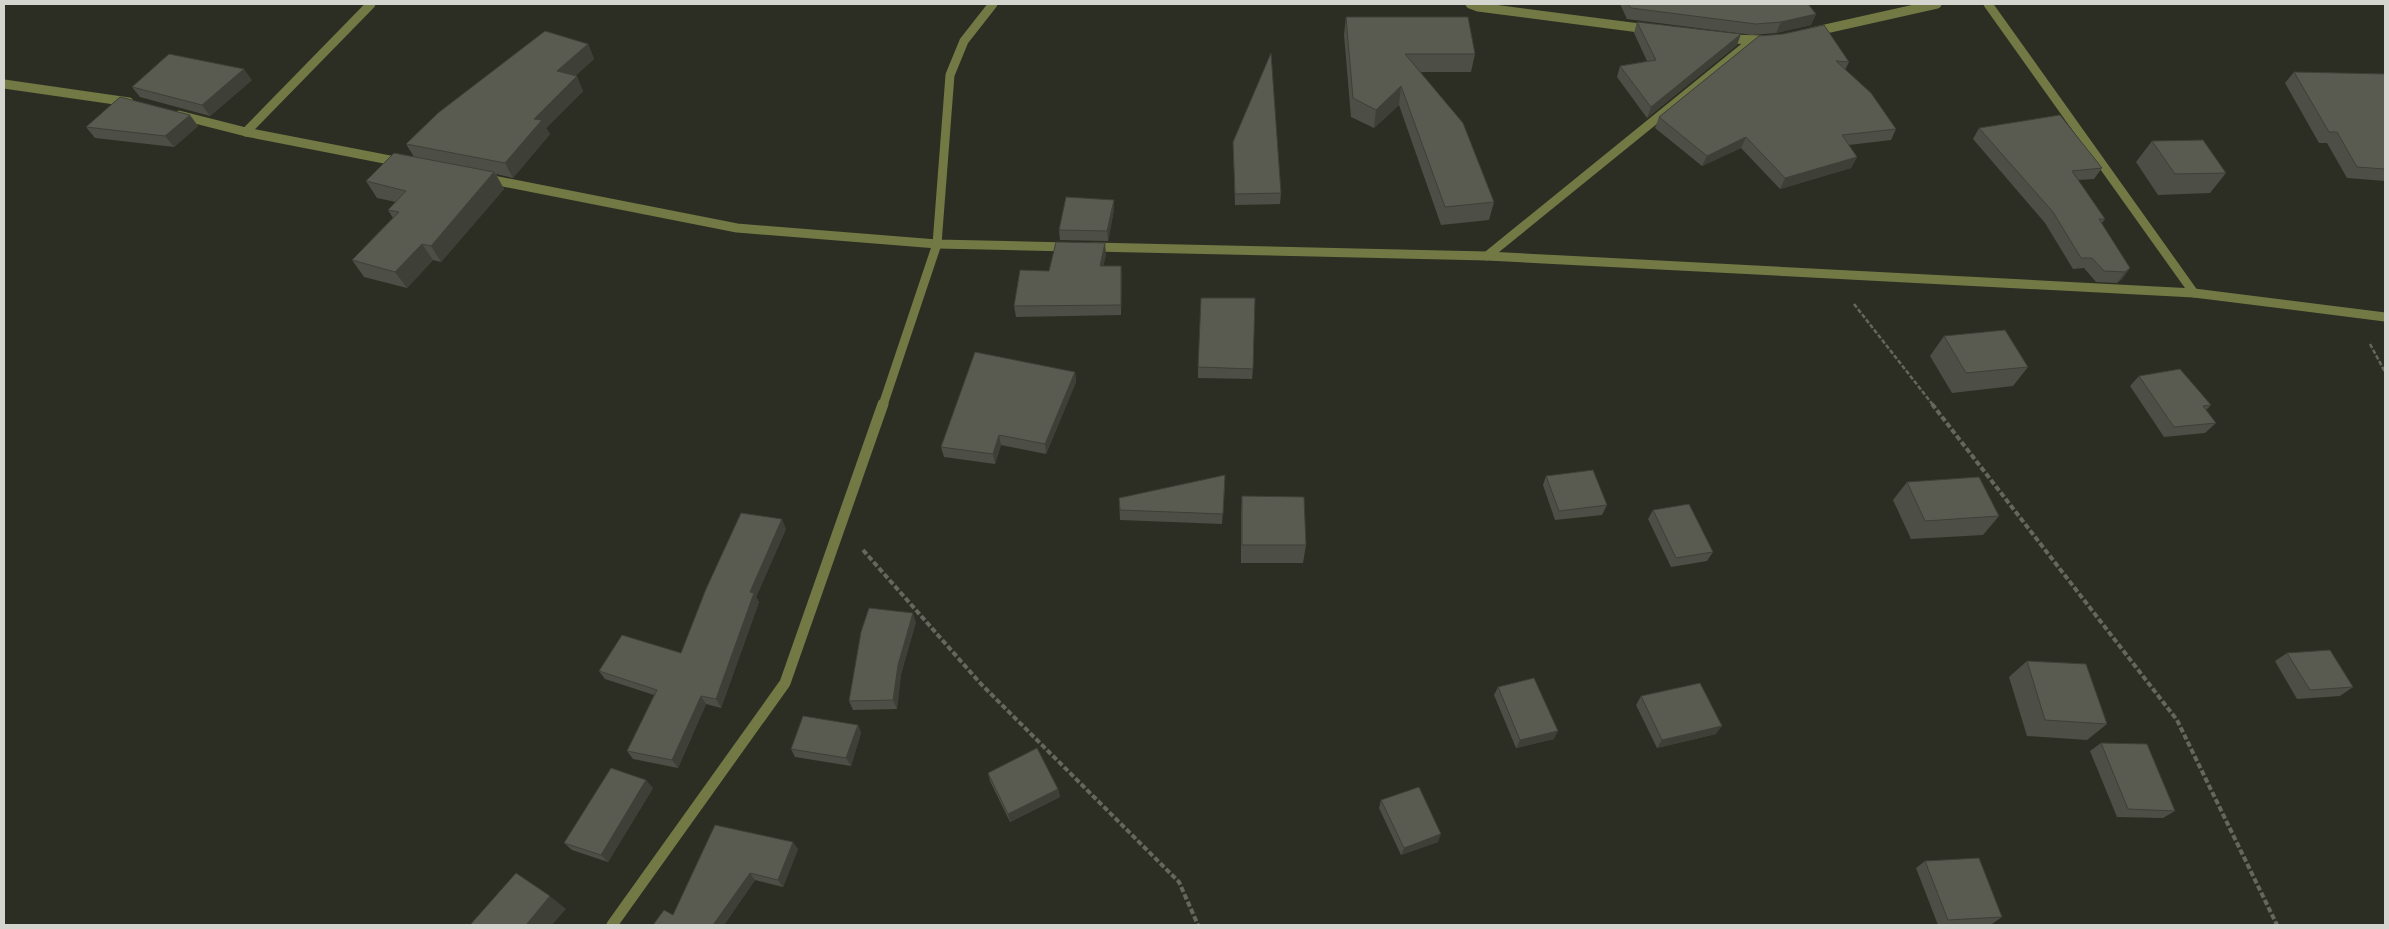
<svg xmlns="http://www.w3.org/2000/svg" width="2389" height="929" font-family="'Exo 2',sans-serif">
	<rect width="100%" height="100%" fill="#2c2e23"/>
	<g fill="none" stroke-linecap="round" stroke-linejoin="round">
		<g stroke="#65675d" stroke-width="2.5" stroke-dasharray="4.5 2" stroke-linecap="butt">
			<polyline points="1854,304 1933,405"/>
			<polyline points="2370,344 2385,372"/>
		</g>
		<g stroke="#65675d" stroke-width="4" stroke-dasharray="5.5 2.5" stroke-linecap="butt">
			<polyline points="1932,404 2177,720 2277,925"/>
			<polyline points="863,550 981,684 1179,882 1198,925"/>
		</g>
		<g stroke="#727944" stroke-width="9">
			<polyline points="1470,4 1478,7 1647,29"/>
			<polyline points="1988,4 2194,293"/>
			<polyline points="1812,32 1937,4"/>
			<polyline points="1726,39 1766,40"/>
			<polyline points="4,84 129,102"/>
			<polyline points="179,115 246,132 400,162"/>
			<polyline points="246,132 371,4"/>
			<polyline points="488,179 737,228 937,244 1068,247"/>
			<polyline points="1092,247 1487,256 2194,293 2385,317"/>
			<polyline points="1487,256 1752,41"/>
			<polyline points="883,405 937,244 950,75 964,41 993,4"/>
		</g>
		<polyline stroke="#727944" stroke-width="11" points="612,925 785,683 883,404"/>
	</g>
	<g fill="#4d4e45">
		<polygon points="1620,4 1808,4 1816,14 1811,25 1776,33 1752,35 1627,19"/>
		<polygon points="1346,17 1475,54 1471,72 1421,72 1494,202 1489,220 1441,225 1399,105 1374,128 1351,117 1344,35"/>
		<polygon points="1637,22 1737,45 1647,118 1617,77 1620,66 1647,61 1634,33"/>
		<polygon points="1759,36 1849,62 1845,70 1896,129 1891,140 1849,145 1857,157 1851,168 1780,189 1741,148 1702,166 1655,128 1659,117"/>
		<polygon points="588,44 594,59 575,76 583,91 546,128 550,134 513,178 496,174 504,189 441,262 433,260 407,288 364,277 352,260 393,218 388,210 396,202 377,198 366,181 414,157 406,144"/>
		<polygon points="2294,72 2385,74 2385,181 2347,178 2327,143 2319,143 2285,83"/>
		<polygon points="252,80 210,116 140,97 132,87"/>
		<polygon points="198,126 174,147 95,138 86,127"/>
		<polygon points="1979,128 2102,168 2094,179 2078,180 2105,219 2101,224 2130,268 2122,279 2117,283 2096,282 2084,268 2073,269 2045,223 1973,139"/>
		<polygon points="2152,141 2226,173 2210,193 2158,195 2136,162"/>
		<polygon points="1233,142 1281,193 1280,204 1235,205"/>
		<polygon points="1114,200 1114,210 1108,241 1060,240 1059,230"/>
		<polygon points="1106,254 1103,266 1121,266 1121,315 1016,317 1014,306 1049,271"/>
		<polygon points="1944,336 2028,367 2013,386 1952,393 1930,356"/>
		<polygon points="1198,367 1253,369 1252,379 1198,378"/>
		<polygon points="1075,372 1076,382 1046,454 1001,445 995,464 944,457 941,447"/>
		<polygon points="2139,376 2211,405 2206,410 2216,423 2205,433 2164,437 2130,386"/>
		<polygon points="1546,476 1607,505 1602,515 1555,520 1543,485"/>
		<polygon points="1907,482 1999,516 1983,535 1911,539 1893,500"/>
		<polygon points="1225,484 1222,524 1120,520 1119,498"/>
		<polygon points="1242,496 1306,545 1303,563 1241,563 1241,515"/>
		<polygon points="1653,510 1713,552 1707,561 1671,567 1648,519"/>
		<polygon points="786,529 756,597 759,602 721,708 706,704 678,768 633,759 627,751 654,695 605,679 599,671 681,653"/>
		<polygon points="916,622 901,674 897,709 853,710 849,701"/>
		<polygon points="2287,653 2353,687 2340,696 2297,699 2275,661"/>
		<polygon points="2027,661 2107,724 2087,740 2027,736 2009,677"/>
		<polygon points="1498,687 1554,739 1516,748 1494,695"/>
		<polygon points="1641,696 1716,734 1657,748 1636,705"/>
		<polygon points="858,725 861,733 851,766 795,757 791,749"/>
		<polygon points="2101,743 2175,811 2163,818 2117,817 2090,751"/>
		<polygon points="988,773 1058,789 1060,797 1010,822 990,781"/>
		<polygon points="653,788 608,862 572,850 564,843"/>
		<polygon points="1381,800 1438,842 1401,855 1379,808"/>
		<polygon points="715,825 798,849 783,887 755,880 724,925 653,925 673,915"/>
		<polygon points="1925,861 2002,917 1992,924 1938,925 1916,868"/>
	</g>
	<g fill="#3e4038">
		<polygon points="1816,14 1811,25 1776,33 1781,22"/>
		<polygon points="1741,34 1737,45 1647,118 1651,107"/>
		<polygon points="588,44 594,59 564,86 557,71"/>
		<polygon points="244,69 252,80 210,116 202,105"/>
		<polygon points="577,76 583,91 546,128 550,134 513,178 505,163 534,119"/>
		<polygon points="1401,86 1399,105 1374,128 1376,110"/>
		<polygon points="190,115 198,126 174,147 165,136"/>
		<polygon points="1746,137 1741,148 1702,166 1707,156"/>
		<polygon points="1857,157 1851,168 1780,189 1785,178"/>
		<polygon points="494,172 504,189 441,262 431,246"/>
		<polygon points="1114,200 1114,210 1108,241 1107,231"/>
		<polygon points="1105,243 1106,254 1101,277 1100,266"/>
		<polygon points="422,244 433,260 407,288 395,272"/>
		<polygon points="1121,266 1122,276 1121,315"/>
		<polygon points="2130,268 2122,279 2117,283 2125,272"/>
		<polygon points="1075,372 1076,382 1046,454 1045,444"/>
		<polygon points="999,435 1001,445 995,464 993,454"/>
		<polygon points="782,519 786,529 756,597 759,602 721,708 716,699 750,592"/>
		<polygon points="913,613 916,622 901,674 897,709 893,700 898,665"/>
		<polygon points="701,696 706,704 678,768 672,760"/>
		<polygon points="858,725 861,733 851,766 846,758"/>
		<polygon points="1722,726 1716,734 1657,748 1662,740"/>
		<polygon points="1558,731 1554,739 1516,748 1520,740"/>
		<polygon points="646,780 653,788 608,862 601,855"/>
		<polygon points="1058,789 1060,797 1010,822 1008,814"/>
		<polygon points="1441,834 1438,842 1401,855 1404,848"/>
		<polygon points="793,842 798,849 783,887 778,880"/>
		<polygon points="750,873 755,880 724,925 713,925"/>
		<polygon points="550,896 566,909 552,925 526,925"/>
	</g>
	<g fill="#595b50" stroke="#3e4038">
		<polygon points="1628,4 1808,4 1816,14 1781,22 1756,24 1631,8"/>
		<polygon points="1346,17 1468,17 1475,54 1405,54 1463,123 1494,202 1445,207 1401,86 1376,110 1353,98"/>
		<polygon points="1637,22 1741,34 1651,107 1620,66 1656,60"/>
		<polygon points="1824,25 1849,62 1836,61 1871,93 1896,129 1842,135 1857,157 1785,178 1746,137 1707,156 1659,117 1759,36 1783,34"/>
		<polygon points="545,31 588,44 557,71 577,76 534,119 542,120 505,163 406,144 438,113"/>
		<polygon points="1271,53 1281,193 1235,194 1233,142"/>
		<polygon points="169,54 244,69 202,105 132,87"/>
		<polygon points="2294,72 2385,74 2385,169 2357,167 2337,132 2329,132"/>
		<polygon points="120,97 190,115 165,136 86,127"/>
		<polygon points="2060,115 2102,168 2072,171 2105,219 2099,219 2130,268 2125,272 2104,271 2092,258 2081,258 2053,212 1979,128"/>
		<polygon points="2203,140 2226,173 2175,174 2152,141"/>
		<polygon points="394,153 494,172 431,246 422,244 395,272 352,260 399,212 388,210 406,191 366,181"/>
		<polygon points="1066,197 1114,200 1107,231 1059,230"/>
		<polygon points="1056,242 1105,243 1100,266 1121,266 1121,305 1014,306 1020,270 1049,271"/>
		<polygon points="1201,298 1255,298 1253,369 1198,367"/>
		<polygon points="2005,330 2028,367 1966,373 1944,336"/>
		<polygon points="975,352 1075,372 1045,444 999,435 993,454 941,447"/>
		<polygon points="2180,369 2211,405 2203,406 2216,423 2174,427 2139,376"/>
		<polygon points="1593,470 1607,505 1559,511 1546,476"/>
		<polygon points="1225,475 1223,514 1120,510 1119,498"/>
		<polygon points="1979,477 1999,516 1925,521 1907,482"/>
		<polygon points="1242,496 1304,497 1306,545 1242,545"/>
		<polygon points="1689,504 1713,552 1676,558 1653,510"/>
		<polygon points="741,513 782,519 750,592 754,593 716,699 701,696 672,760 627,751 657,690 599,671 622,635 681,653 706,589"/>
		<polygon points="869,608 913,613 898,665 893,700 849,701 861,632"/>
		<polygon points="2330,650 2353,687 2310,690 2287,653"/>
		<polygon points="2027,661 2086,664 2107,724 2045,720"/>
		<polygon points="1534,678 1558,731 1520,740 1498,687"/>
		<polygon points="1700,683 1722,726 1662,740 1641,696"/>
		<polygon points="803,716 858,725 846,758 791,749"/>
		<polygon points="2101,743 2147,744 2175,811 2128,809"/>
		<polygon points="1037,748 1058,789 1008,814 988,773"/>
		<polygon points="611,768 646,780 601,855 564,843"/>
		<polygon points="1419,787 1441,834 1404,848 1381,800"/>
		<polygon points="715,825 793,842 778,880 750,873 713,925 653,925 664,910 673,915"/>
		<polygon points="1979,858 2002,917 1948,920 1925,861"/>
		<polygon points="516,873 550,896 526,925 470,925"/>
	</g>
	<rect width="2389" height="929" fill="none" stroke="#d4d5ce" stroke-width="10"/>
</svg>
